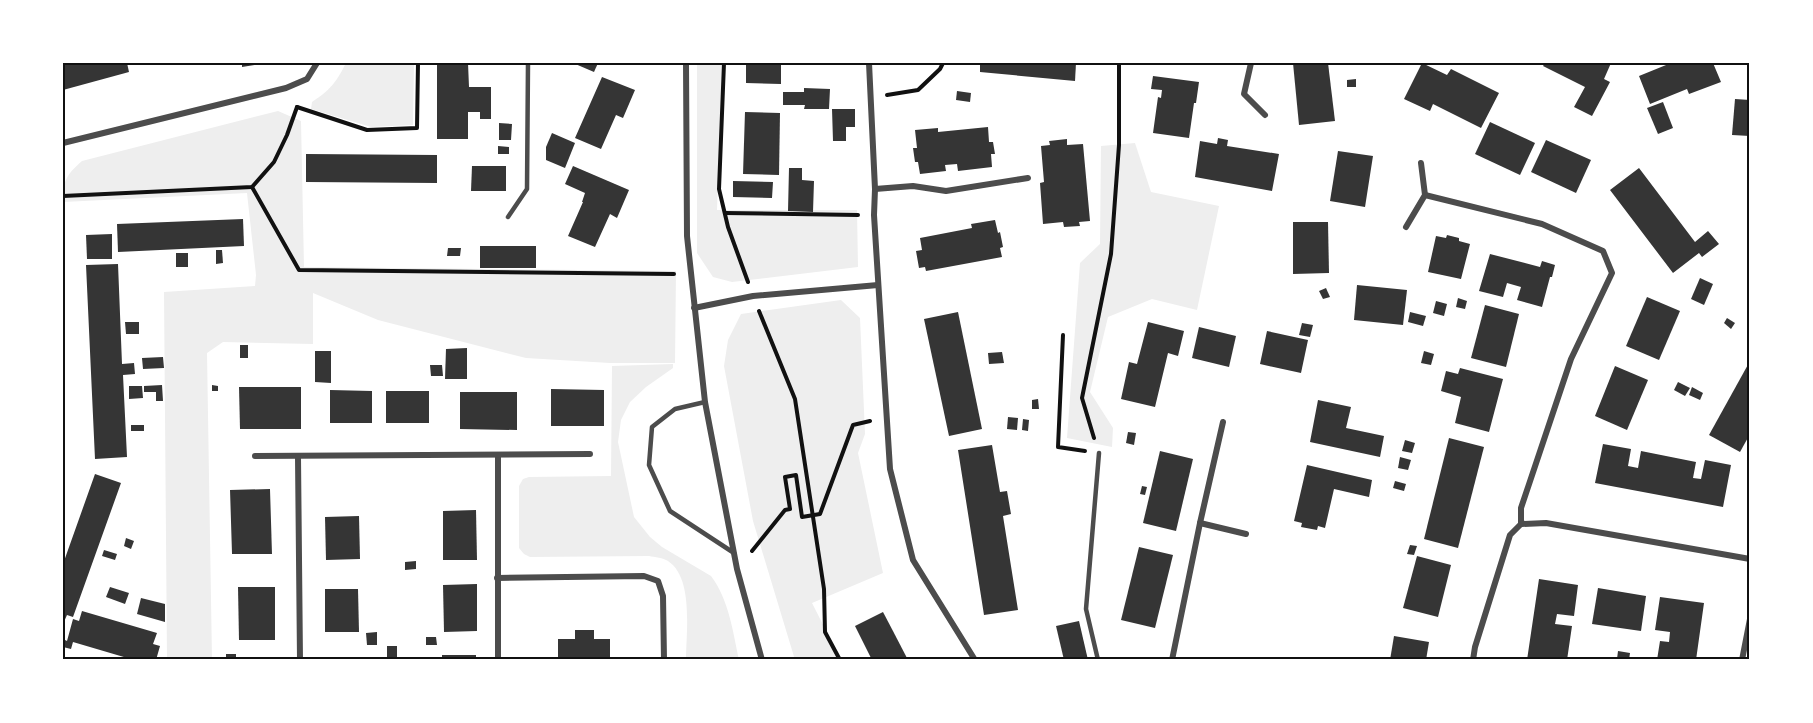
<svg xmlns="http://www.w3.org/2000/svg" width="1813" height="723" font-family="'Times New Roman',serif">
	<rect width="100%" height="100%" fill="#fff"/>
	<g fill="#eee">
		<path d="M346,63H414L413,125L371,127L311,109L312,102C330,90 336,83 346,63Z"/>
		<polygon points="697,63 722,63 717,210 857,210 858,267 732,282 713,277 697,253"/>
		<path d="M278,111L301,121L304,267L676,271L675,363H610L526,358L378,320L313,293V344L223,342L207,353L212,660H167L164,292L255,286L256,275L247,193L63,202C63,181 66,175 82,161Z"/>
		<polygon points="1135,143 1151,192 1219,206 1197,310 1152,299 1108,317 1090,392 1113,428 1112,447 1067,438 1080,263 1100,244 1101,146"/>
		<polygon points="841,300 860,318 865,434 858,453 883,573 812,603 841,660 795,660 753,521 724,366 728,340 741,314"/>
		<path d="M673,364V368L646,387L630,402L621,420L618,442L634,517L650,537L662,547L711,576C729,600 733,632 739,660H686C686,633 694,578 668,561C663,558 655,557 649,556L530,557L524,554L519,548V486L523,479L529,477L611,476L612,366Z"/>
	</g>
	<g fill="#353535">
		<polygon points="63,63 127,63 129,72 63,90"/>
		<polygon points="242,63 261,63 261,64 242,67"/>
		<polygon points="437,63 468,63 469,87 491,87 491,119 480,119 480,112 468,112 468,139 437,139"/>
		<polygon points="573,63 598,63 594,72"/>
		<polygon points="746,63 781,63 781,84 746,83"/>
		<polygon points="980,63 1076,63 1075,81 980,72"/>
		<polygon points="1293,63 1328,63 1335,121 1299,125"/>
		<polygon points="1422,63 1447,75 1451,69 1499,93 1481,128 1433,104 1430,111 1404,99"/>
		<polygon points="1545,63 1611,63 1604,79 1610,82 1592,116 1574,107 1585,87 1543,66"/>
		<polygon points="1671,63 1713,63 1721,82 1689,94 1687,89 1650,104 1639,76"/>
		<polygon points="1153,76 1199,82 1196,103 1194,103 1189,138 1153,133 1158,97 1161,98 1162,90 1151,89"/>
		<polygon points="602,77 635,90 623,118 616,115 601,149 575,138"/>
		<polygon points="1356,79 1356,87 1347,87 1347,80"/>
		<polygon points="804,88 830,89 829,109 804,109 805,105 783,105 783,92 804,92"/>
		<polygon points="957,91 971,93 970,102 956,100"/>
		<polygon points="1735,99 1750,100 1750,136 1732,135"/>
		<polygon points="1663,102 1673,128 1658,134 1647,108"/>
		<polygon points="832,109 855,109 855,127 846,127 846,141 833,141"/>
		<polygon points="745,112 780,113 779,175 743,174"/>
		<polygon points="1490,122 1535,143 1520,175 1475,154"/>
		<polygon points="499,123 512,124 511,140 499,140"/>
		<polygon points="988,127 989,142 993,142 995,154 991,154 992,167 958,171 957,164 945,165 946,171 920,174 918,162 915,162 913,148 917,148 915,130 938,128 938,132"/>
		<polygon points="552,133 575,143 565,168 546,160 546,147"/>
		<polygon points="1218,138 1228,140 1227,146 1279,154 1272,191 1195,177 1200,141 1217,144"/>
		<polygon points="1067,139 1067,145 1083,144 1090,221 1079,222 1080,226 1064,227 1063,222 1043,224 1040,183 1044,182 1041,146 1050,145 1049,141"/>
		<polygon points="1546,140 1591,160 1576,193 1531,172"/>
		<polygon points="498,146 509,147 509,154 498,154"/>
		<polygon points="1338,151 1373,156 1365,207 1330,201"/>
		<polygon points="306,154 437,155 437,183 306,182"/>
		<polygon points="472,166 506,166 506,191 471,191"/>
		<polygon points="573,166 629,190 617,218 610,214 595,247 568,236 583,202 582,202 585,193 565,184"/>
		<polygon points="789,168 802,168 802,180 814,181 813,212 788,211"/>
		<polygon points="1639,168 1695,242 1708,231 1719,244 1702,257 1699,253 1673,273 1610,190"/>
		<polygon points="733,181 773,182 772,198 733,197"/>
		<polygon points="243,219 244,246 118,252 117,224"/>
		<polygon points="995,220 998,233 1000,232 1003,247 1000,248 1002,257 926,271 925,267 919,268 916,251 922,250 920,238 972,228 971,224"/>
		<polygon points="1293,222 1328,222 1329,273 1293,274"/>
		<polygon points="112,234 112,259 87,259 86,235"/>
		<polygon points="1447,235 1459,238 1459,241 1470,244 1461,279 1428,272 1436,236 1446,238"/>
		<rect x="480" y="246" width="56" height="22"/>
		<polygon points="448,248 461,248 460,256 447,256"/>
		<polygon points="216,250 222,250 223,263 216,264"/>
		<rect x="176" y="253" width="12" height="14"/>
		<polygon points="1490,254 1540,267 1542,261 1555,265 1552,277 1550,277 1542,307 1517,300 1521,287 1507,283 1503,297 1479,291"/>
		<polygon points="118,264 122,364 134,363 135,374 123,375 127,457 95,459 86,265"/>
		<polygon points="1700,278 1713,284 1704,305 1691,299"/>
		<polygon points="1357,285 1407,290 1403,325 1354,320"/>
		<polygon points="1326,288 1330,297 1323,299 1319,291"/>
		<polygon points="1647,297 1680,311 1659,360 1626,346"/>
		<polygon points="1458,298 1467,301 1465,309 1456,307"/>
		<polygon points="1436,301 1447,304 1444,316 1433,313"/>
		<polygon points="1485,305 1519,314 1506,367 1471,358"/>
		<polygon points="958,312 982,429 949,436 924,319"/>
		<polygon points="1410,312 1426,316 1423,326 1408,322"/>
		<polygon points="1727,318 1735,323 1731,329 1724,323"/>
		<polygon points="125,322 139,322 139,334 126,334"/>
		<polygon points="1148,322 1184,331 1178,356 1168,353 1155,407 1121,399 1129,362 1137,364"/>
		<polygon points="1302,323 1313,325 1310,337 1299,335"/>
		<polygon points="1199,327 1236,336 1229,367 1192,358"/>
		<polygon points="1267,331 1308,340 1301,373 1260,364"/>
		<rect x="240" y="345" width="8" height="13"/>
		<polygon points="467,348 467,379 445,379 446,349"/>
		<polygon points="315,351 331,351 331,383 315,382"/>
		<polygon points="1424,351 1434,354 1431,365 1421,363"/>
		<polygon points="1002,352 1004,363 989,364 988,353"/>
		<polygon points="163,357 164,368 143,369 142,358"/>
		<polygon points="1750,361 1750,434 1740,452 1709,435"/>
		<polygon points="430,365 442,365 443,376 431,376"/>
		<polygon points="1615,366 1648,380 1627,430 1595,416"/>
		<polygon points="1460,368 1503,379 1489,432 1455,423 1461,397 1441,391 1446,371 1458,374"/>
		<polygon points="1678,382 1690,388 1685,396 1674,390"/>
		<polygon points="162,385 163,401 156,401 156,392 144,392 144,386"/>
		<polygon points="212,385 218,386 218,391 212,391"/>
		<polygon points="129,386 142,386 143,398 129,399"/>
		<polygon points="239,387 301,387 301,429 240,429"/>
		<polygon points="1692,387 1703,393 1700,400 1689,395"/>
		<polygon points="551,389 604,390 604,426 551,426"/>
		<polygon points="330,390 372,391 372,423 330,423"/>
		<rect x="386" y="391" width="43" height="32"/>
		<polygon points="460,392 517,392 517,430 460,429"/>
		<polygon points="1038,399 1039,409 1032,409 1032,400"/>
		<polygon points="1318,400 1351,407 1346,428 1384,436 1380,457 1310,442"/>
		<polygon points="1008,417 1018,418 1017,430 1007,429"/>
		<polygon points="1023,419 1029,420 1028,431 1022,430"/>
		<rect x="131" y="425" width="13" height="6"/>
		<polygon points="1128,432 1136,433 1134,445 1126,443"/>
		<polygon points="1449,438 1484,447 1458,548 1424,539"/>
		<polygon points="1405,440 1415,443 1412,453 1402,451"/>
		<polygon points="1603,444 1631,449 1628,466 1638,468 1641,451 1696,462 1693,478 1701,479 1705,460 1731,465 1723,507 1595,483"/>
		<polygon points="992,445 1000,492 1007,491 1011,514 1003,516 1018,610 984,615 958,450"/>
		<polygon points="1160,451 1193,459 1176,531 1143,523"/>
		<polygon points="1400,457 1411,460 1408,470 1398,468"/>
		<polygon points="1307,465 1372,480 1369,497 1334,489 1325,528 1318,526 1317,530 1301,527 1302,523 1294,521"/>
		<polygon points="95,474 121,483 73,617 67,615 63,624 63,564"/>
		<polygon points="1395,481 1406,484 1404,491 1393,488"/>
		<polygon points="1142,486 1147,487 1145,495 1140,494"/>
		<polygon points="270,489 272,554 232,554 230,490"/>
		<polygon points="476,510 477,560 443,560 443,511"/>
		<polygon points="359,516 360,559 326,560 325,517"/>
		<polygon points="126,538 134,541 131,549 124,546"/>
		<polygon points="1410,545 1417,546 1414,555 1407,554"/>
		<polygon points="1139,547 1173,555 1155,628 1121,620"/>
		<polygon points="104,550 117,554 115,560 102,556"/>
		<polygon points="1417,556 1451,565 1438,617 1403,608"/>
		<polygon points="416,561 416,569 405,570 405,562"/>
		<polygon points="1539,579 1578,585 1574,616 1557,614 1555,624 1572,626 1567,660 1527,660"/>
		<polygon points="477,584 477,631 444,632 443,585"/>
		<polygon points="110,587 129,593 125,604 106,597"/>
		<polygon points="238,587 275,587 275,640 239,640"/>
		<polygon points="1598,588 1646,596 1641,631 1592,624"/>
		<polygon points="325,589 358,589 359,632 325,632"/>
		<polygon points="1660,597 1704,603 1696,660 1657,660 1660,641 1669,642 1670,632 1655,630"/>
		<polygon points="141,598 165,604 165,622 137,614"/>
		<polygon points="82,611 157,633 153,644 160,646 156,660 134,660 73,642 71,649 63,647 63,639 67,641 73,619 79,621"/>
		<polygon points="883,612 894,633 908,660 872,660 855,626"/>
		<polygon points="1079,621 1088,660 1064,660 1056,626"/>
		<polygon points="575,630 594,630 594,639 610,639 610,660 558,660 558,639 575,639"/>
		<polygon points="377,632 377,645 367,645 366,633"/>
		<polygon points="1394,636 1429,642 1426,660 1390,660"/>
		<polygon points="426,637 436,637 437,645 426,645"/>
		<rect x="387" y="646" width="10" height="14"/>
		<polygon points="1618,651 1630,653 1629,660 1617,659"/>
		<rect x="226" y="654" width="10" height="6"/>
		<rect x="442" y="655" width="34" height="5"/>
	</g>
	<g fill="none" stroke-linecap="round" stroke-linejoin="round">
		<g stroke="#111" stroke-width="4">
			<polyline points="724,63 719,189 728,227 748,282"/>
			<polyline points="887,95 918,90 940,69 943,63"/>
			<polyline points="297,107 367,130 417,128 418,63"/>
			<polyline points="252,187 299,270 674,274"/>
			<polyline points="63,196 252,187 274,162 287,135 297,107"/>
			<polyline points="725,213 858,215"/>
			<polyline points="759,311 795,399 824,589 825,632 840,660"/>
			<polyline points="1063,335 1058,447 1085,451"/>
			<polyline points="1094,438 1082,398 1111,254 1119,145 1119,63"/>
			<polyline points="752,551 785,510 790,509 785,477 796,475 802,517 820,514 853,425 870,421"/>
		</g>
		<g stroke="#4c4c4c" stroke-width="4.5">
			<polyline points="508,217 527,189 528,63"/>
			<polyline points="705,402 675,409 652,427 649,465 670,511 734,553"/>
			<polyline points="1098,660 1086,609 1099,453"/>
		</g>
		<g stroke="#4c4c4c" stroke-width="6">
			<polyline points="686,63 687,236 705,402 737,569 762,660"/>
			<polyline points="869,63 875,189 874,215 890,469 913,560 975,660"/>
			<polyline points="1251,63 1244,94 1265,115"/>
			<polyline points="63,143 286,88 307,79 317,63"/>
			<polyline points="875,189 913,186 946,191 1028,178"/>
			<polyline points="1425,195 1542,224 1603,251 1612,273 1571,359 1521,508 1521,524 1510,535 1475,647 1473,660"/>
			<polyline points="1406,227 1425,195 1421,163"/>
			<polyline points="694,308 753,296 878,285"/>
			<polyline points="498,455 498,660"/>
			<polyline points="255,456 590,454"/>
			<polyline points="298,457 300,660"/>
			<polyline points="1200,523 1246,534"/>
			<polyline points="1521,524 1546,523 1750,559"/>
			<polyline points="497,578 644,576 658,581 663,596 664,660"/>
			<polyline points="1172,660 1200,523 1223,422"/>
			<polyline points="1742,660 1750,619"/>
		</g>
	</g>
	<rect width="1813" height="723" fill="none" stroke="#ffffff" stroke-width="129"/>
	<rect x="64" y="64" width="1684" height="594" fill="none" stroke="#111" stroke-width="2"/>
</svg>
